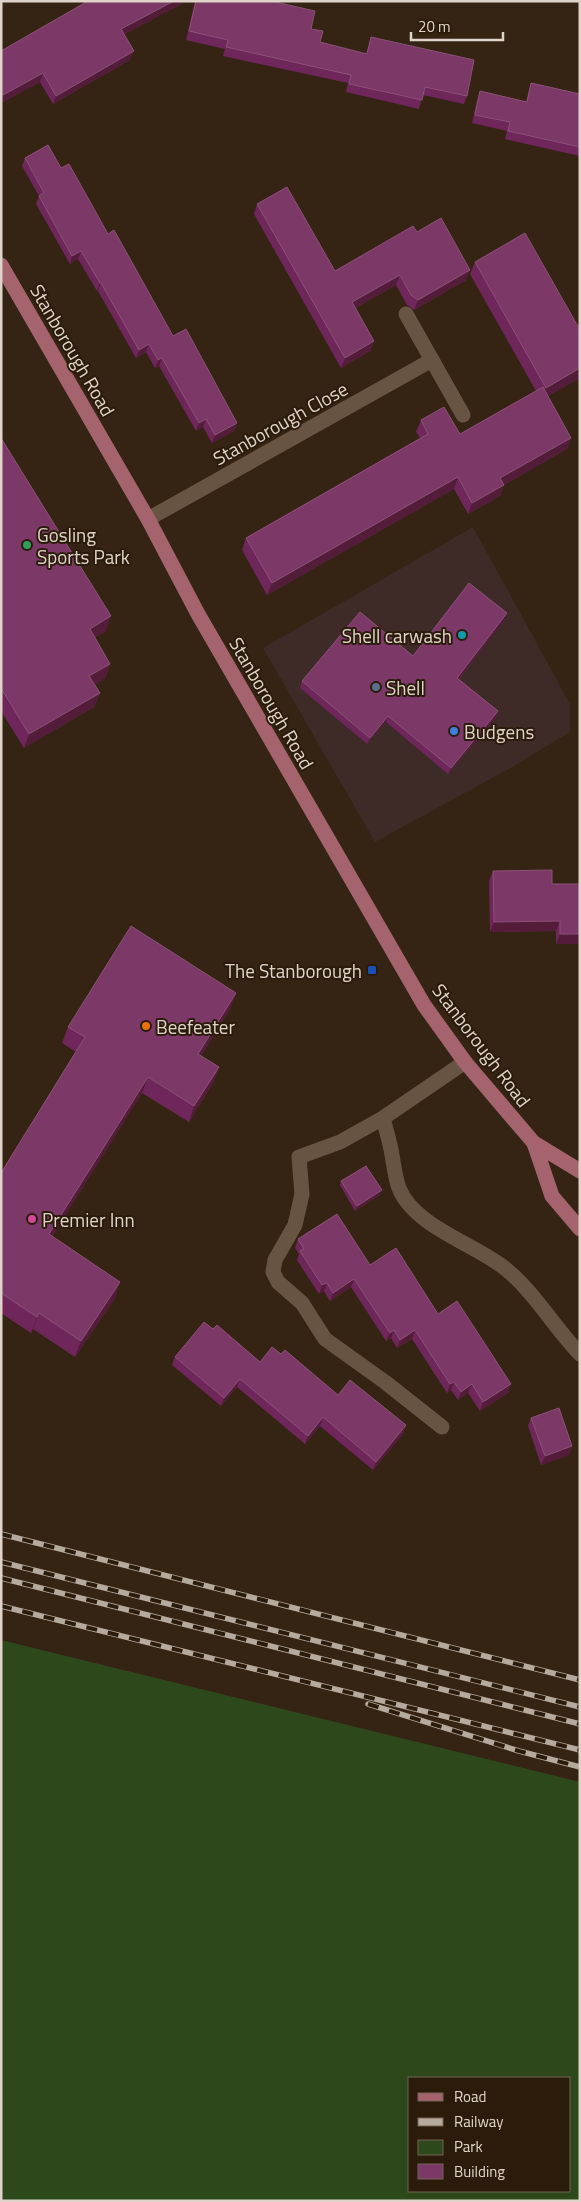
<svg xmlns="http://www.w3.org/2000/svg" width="581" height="2202" font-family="'Titillium Web',sans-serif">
	<rect width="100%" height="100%" fill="#352413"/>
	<polygon fill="#3e2a27" points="473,527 570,704 570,732 507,770 375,842 263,648"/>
	<path fill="#2d491b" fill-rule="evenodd" d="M1,1640L580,1782V2201H1ZM410,2078H570V2191H410Z"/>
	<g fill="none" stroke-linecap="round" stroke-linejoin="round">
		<g stroke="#685442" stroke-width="15">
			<polyline points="406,314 463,415"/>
			<polyline points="148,519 432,360"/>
			<path d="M383,1118C386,1130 390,1142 392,1155C394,1166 395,1177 399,1188C414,1227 478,1245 507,1270C535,1293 554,1327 580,1354"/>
			<polyline points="442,1427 385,1382 325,1339 302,1303 278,1282 273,1272 275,1260 295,1225 302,1194 299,1157 340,1142 383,1118 465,1062"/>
		</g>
		<g stroke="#a5636e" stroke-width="15">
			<polyline points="1,265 148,519 198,614 424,1005 465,1062 534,1143 580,1171"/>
			<polyline points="534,1143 552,1196 580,1229"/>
		</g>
		<g stroke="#b6a99d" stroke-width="5.5">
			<g id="rail">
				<polyline points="1,1534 580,1680"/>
				<polyline points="1,1562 580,1707"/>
				<polyline points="1,1578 580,1724"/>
				<polyline points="1,1606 580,1750"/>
				<polyline points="368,1704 519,1751 580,1767"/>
			</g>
		</g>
		<use href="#rail" stroke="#2b1b0a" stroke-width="4" stroke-dasharray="11" stroke-linecap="butt"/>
	</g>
	<g fill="#6f265b">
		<polygon points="187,1 124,34 130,60 53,104 40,82 1,103 1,51"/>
		<polygon points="195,1 271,1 311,29 320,42 366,54 371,37 467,96 464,104 423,95 419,109 346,92 348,83 223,56 225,49 186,40"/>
		<polygon points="531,83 580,94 580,156 505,139 507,131 472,123 477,100 480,91 526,102"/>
		<polygon points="25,158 61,168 108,234 173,336 237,423 234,431 212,443 203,427 196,431 159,366 155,368 146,352 136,358 98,291 97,291 78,259 70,264 36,204 39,196 22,166"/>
		<polygon points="257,204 335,271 417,232 466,280 414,310 407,305 396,285 355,308 374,341 370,351 341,368 254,214"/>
		<polygon points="475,262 580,378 548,396 571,438 567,449 504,485 500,496 468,514 454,489 267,595 242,550 246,538 420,438 416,432 421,420 460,434 536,391 470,274"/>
		<polygon points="1,438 106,631 95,637 110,664 105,678 94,685 100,693 94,707 24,748 1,711"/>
		<polygon points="505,619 459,679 498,711 496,718 448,774 386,722 367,744 300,688 302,681 413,656"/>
		<polygon points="493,871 552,884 580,884 580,944 556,944 556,931 490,932 489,881"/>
		<polygon points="236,993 230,1009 201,1056 219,1067 213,1083 189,1122 142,1093 52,1236 115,1298 75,1357 33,1329 31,1333 1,1313 1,1173 76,1052 62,1043 68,1027"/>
		<polygon points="341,1181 380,1195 355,1211 340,1185"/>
		<polygon points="298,1239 370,1265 438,1314 511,1384 508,1393 480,1411 468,1393 458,1400 451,1390 447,1393 412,1339 397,1348 391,1338 386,1341 351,1287 330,1301 324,1291 319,1294 297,1260 299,1254 295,1248"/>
		<polygon points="213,1329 260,1362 281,1354 338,1395 406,1425 403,1434 373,1470 320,1426 305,1444 237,1387 221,1406 172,1365 175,1357"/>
		<polygon points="531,1418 572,1446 569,1455 541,1465 528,1426"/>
	</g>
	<g fill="#531d39">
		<polygon points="174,1 187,1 118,38 121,29"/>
		<polygon points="134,51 130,60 53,104 56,96"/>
		<polygon points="43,73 40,82 1,103 3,95"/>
		<polygon points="81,251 78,259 70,264 72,256"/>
		<polygon points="470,270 466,280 414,310 418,300"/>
		<polygon points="400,275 396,285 348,312 352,302"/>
		<polygon points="100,283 101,283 98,291 97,291"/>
		<polygon points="374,341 370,351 341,368 345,358"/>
		<polygon points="149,344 146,352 136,358 139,350"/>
		<polygon points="162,358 159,366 155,368 158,360"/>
		<polygon points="580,368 580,378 541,400 546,388"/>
		<polygon points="206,419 203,427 196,431 199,423"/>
		<polygon points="237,423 234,431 212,443 215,435"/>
		<polygon points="571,438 567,449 504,485 500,496 468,514 472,503 500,478"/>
		<polygon points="458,477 454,489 267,595 272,583"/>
		<polygon points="507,613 505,619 455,684 457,678"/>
		<polygon points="111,616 106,631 85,643 90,629"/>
		<polygon points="110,664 105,678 84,691 89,676"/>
		<polygon points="100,693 94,707 24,748 29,734"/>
		<polygon points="498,711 496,718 448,774 451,768"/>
		<polygon points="388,716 386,722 367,744 370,738"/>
		<polygon points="560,921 556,931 490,932 494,922"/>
		<polygon points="560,934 580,934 580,944 556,944"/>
		<polygon points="236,993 230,1009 192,1070 198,1054"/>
		<polygon points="219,1067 213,1083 189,1122 194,1106"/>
		<polygon points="148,1077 142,1093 44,1250 49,1234"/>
		<polygon points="382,1190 380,1195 355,1211 357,1206"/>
		<polygon points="354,1279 351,1287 330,1301 333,1293"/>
		<polygon points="120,1282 115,1298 75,1357 81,1341"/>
		<polygon points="327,1283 324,1291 319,1294 322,1285"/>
		<polygon points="39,1313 33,1329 31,1333 37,1317"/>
		<polygon points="394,1330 391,1338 386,1341 390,1333"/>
		<polygon points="415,1330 412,1339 397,1348 400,1340"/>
		<polygon points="240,1379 237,1387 221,1406 224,1398"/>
		<polygon points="454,1382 451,1390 447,1393 450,1384"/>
		<polygon points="472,1384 468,1393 458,1400 461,1392"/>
		<polygon points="511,1384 508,1393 480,1411 483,1402"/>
		<polygon points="323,1417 320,1426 305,1444 308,1436"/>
		<polygon points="406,1425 403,1434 373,1470 376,1462"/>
		<polygon points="572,1446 569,1455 541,1465 545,1456"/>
	</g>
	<g fill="#7c3967" stroke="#8b5177">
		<polygon points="88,1 174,1 121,29 134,51 56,96 43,73 3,95 1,92 1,51"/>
		<polygon points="196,1 271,1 315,11 311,29 323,31 320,42 367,54 371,37 474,60 467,96 425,87 422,100 349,84 351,75 226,47 228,40 189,31"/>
		<polygon points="531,83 580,94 580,147 508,131 510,122 475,115 480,91 527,102"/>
		<polygon points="48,145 61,168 69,164 108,234 114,230 173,336 186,329 237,423 215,435 206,419 199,423 162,358 158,360 149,344 139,350 101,283 100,283 81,251 72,256 39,196 44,193 25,158"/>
		<polygon points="287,187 335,271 413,226 417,232 441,218 470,270 418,300 411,295 400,275 352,302 374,341 345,358 257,204"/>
		<polygon points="525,233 580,330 580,368 546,388 475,262"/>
		<polygon points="543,387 571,438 500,478 504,485 472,503 458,477 272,583 246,538 428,434 421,420 444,407 460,434"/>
		<polygon points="1,438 111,616 90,629 110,664 89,676 100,693 29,734 1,688"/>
		<polygon points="469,583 507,613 457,678 498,711 451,768 388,716 370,738 302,681 360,612 413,656"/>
		<polygon points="552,870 552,884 580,884 580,934 560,934 560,921 494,922 493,871"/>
		<polygon points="131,926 236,993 198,1054 219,1067 194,1106 148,1077 49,1234 120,1282 81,1341 39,1313 37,1317 1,1293 1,1173 85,1037 68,1027"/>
		<polygon points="366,1166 382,1190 357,1206 341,1181"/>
		<polygon points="337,1214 370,1265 396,1248 438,1314 457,1301 511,1384 483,1402 472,1384 461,1392 454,1382 450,1384 415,1330 400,1340 394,1330 390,1333 354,1279 333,1293 327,1283 322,1285 300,1251 304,1249 298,1239"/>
		<polygon points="204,1322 213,1329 217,1325 260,1362 272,1347 281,1354 285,1350 338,1395 350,1380 406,1425 376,1462 323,1417 308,1436 240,1379 224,1398 175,1357"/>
		<polygon points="559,1408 572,1446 545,1456 531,1418"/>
	</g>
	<circle fill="#2e9e5b" stroke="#2b1b0a" stroke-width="2" cx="27" cy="545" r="5"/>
	<circle fill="#0f9aa8" stroke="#2b1b0a" stroke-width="2" cx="462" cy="635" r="5"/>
	<circle fill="#5c6f8a" stroke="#2b1b0a" stroke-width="2" cx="376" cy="687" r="5"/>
	<circle fill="#3f7fe0" stroke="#2b1b0a" stroke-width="2" cx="454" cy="731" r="5"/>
	<rect fill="#1a4fb4" stroke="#2b1b0a" stroke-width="2" x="367" y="965" width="10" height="10" rx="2.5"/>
	<circle fill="#e8710a" stroke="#2b1b0a" stroke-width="2" cx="146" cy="1026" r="5"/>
	<circle fill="#d1479c" stroke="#2b1b0a" stroke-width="2" cx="32" cy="1219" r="5"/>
	<g text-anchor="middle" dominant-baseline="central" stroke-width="4" stroke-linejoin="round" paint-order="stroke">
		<g font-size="19" fill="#e0d4ca" stroke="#2b1b0a">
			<text transform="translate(73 350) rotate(60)">Stanborough Road</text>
			<text transform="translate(280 423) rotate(-29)">Stanborough Close</text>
			<text transform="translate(272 703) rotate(60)">Stanborough Road</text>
			<text transform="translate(482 1045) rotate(53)">Stanborough Road</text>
		</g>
		<g font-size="19" fill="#e0d4ca" stroke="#2b1b0a" text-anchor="start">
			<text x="37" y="534">Gosling<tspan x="37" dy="22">Sports Park</tspan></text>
			<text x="452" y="635" text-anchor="end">Shell carwash</text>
			<text x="386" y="687">Shell</text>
			<text x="464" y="731">Budgens</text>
			<text x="362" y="970" text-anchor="end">The Stanborough</text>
			<text x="156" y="1026">Beefeater</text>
			<text x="42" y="1219">Premier Inn</text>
		</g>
	</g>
	<rect width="581" height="2202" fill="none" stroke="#e0d4ca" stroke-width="5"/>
	<rect x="408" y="2077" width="162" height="115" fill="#2b1b0a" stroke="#736557"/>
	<rect x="418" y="2093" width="25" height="8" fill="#a5636e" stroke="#736557"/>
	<text x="454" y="2102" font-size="15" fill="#e0d4ca">Road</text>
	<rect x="418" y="2118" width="25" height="8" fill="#b6a99d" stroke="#736557"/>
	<text x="454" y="2127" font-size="15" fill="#e0d4ca">Railway</text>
	<rect x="418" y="2140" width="25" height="15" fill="#2d491b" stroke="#736557"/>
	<text x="454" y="2152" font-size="15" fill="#e0d4ca">Park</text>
	<rect x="418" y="2164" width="25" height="15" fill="#7c3967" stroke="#736557"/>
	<text x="454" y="2177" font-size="15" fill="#e0d4ca">Building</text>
	<path d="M411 32v8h92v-8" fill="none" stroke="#e0d4ca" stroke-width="2.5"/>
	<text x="418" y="32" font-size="15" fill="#e0d4ca" stroke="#2b1b0a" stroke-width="4" paint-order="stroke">20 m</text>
</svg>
